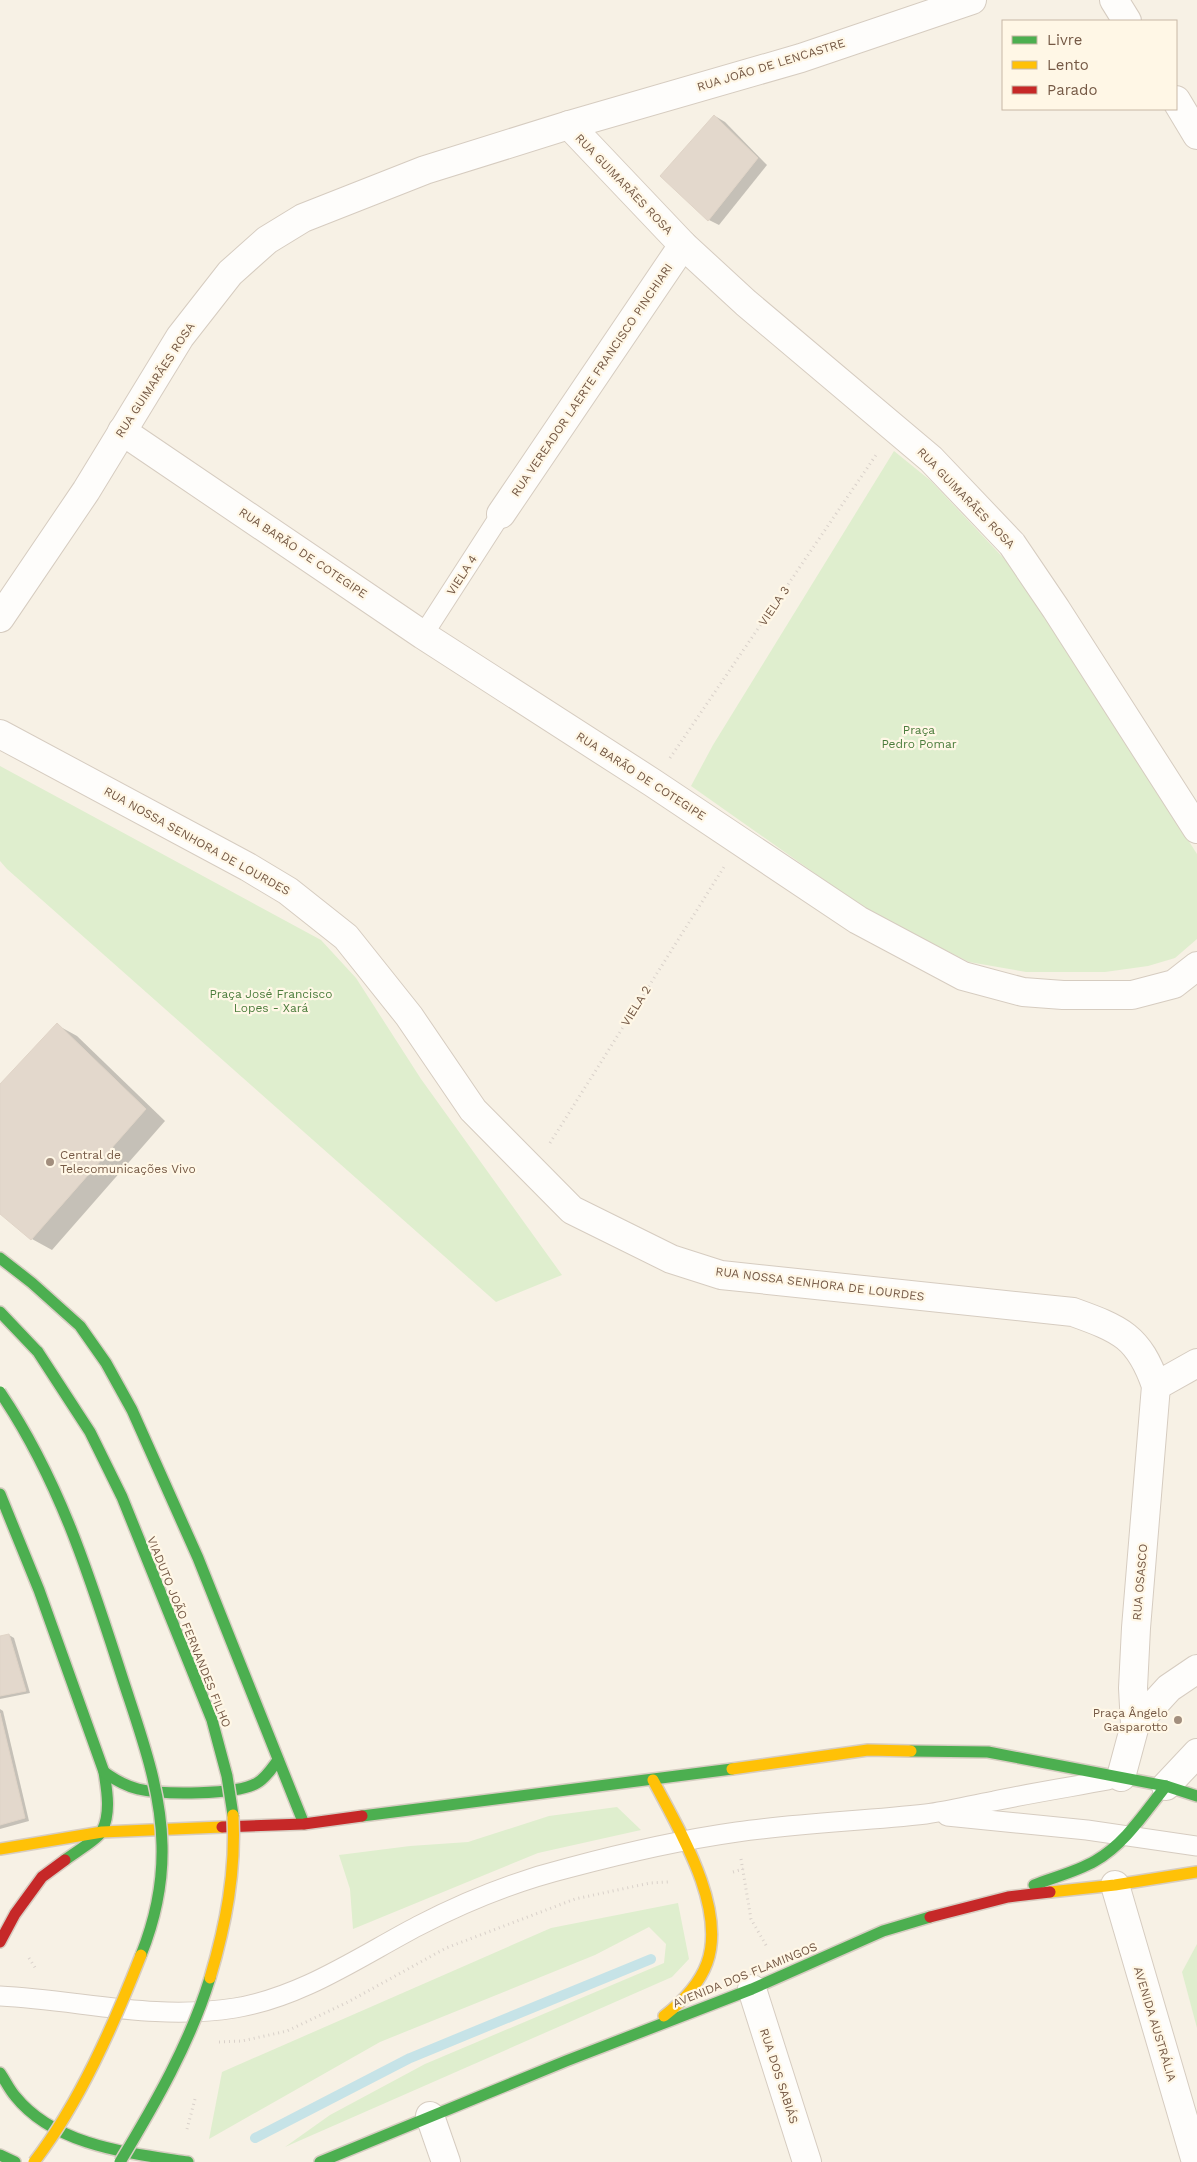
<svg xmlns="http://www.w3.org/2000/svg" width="1197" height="2162" font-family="'Work Sans',sans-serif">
	<rect width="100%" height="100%" fill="#f7f1e5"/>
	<g fill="#dfeece">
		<polygon points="894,451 931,481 1011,566 1055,631 1197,854 1197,939 1175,958 1148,966 1105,972 1026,972 969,962 871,913 691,786 713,745"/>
		<polygon points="0,766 321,940 356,978 421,1079 562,1275 496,1302 7,869 0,861"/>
		<polygon points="617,1807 641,1830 538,1853 353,1929 350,1889 339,1855 410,1846 468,1842 549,1816"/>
		<polygon points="678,1903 689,1959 672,1977 285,2147 330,2115 425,2064 664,1963 666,1944 649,1927 595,1955 380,2042 209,2139 222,2072 551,1928"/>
		<polygon points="1197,1944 1197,2028 1182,1972"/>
	</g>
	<g fill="#0003">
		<polygon points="715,116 725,122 767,165 719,225 709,220"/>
		<polygon points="57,1025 77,1036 165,1121 52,1250 32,1239 0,1213 0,1085"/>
		<polygon points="9,1635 14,1638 30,1693 0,1699 0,1637"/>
		<polygon points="0,1709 3,1711 29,1821 0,1829"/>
	</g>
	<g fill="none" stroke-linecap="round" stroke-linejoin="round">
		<polyline stroke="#c6e3e7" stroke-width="10" points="255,2138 410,2058 651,1959"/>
	</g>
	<g fill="#e3d8cc" stroke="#e0d4c7">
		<polygon points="714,115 758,158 708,221 660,176"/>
		<polygon points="57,1023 146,1109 31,1240 0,1214 0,1084"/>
		<polygon points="9,1634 26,1691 0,1696 0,1636"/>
		<polygon points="0,1713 25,1818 0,1825"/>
	</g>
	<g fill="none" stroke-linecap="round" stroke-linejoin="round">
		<g stroke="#d6ccc0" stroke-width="21">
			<g id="lane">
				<polyline points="423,635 501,514"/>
				<polyline points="947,1816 1087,1830 1197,1846"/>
				<path d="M0,1996C81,2000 152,2021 235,2008C302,1997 359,1957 418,1926C466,1901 516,1881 568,1868C624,1853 680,1840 737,1832C800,1823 864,1821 926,1814C949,1811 972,1805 994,1801C1032,1793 1070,1787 1108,1780"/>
			</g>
		</g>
		<g stroke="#d6ccc0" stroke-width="30">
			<g id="street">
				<polyline points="1114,0 1127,21"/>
				<polyline points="1176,100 1197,135"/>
				<polyline points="569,125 683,245 746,303 931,459 1012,544 1056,609 1197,829"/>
				<polyline points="122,431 423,635 653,783 858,920 963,976 1023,992 1063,995 1132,995 1174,984 1197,966"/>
				<polyline points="501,514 683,245"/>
				<polyline points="0,618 86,491 180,337 230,273 267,240 303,218 425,170 569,125 801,58 972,0"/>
				<path d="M0,734L248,867L288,891L346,937L409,1016L473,1110L572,1210L671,1259L721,1275L1073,1312C1120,1329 1139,1336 1156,1386L1136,1628L1133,1688L1135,1725L1121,1777"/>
				<polyline points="1156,1386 1197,1363"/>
				<polyline points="1135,1725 1169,1688 1197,1669"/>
				<polyline points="1166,1786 1197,1753"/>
				<polyline points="1115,1885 1196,2162"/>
				<polyline points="752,1989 807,2162"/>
				<polyline points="430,2116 446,2162"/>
			</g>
		</g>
		<g stroke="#d7cdc2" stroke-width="14">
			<g id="fast">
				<polyline points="0,1258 32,1283 80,1326 106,1363 132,1410 198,1558 304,1824"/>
				<polyline points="0,1312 38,1352"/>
				<path d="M0,1494L39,1590L104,1772C107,1791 111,1813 102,1831C98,1839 74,1853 65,1860"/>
				<polyline points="911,1751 988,1752 1166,1786 1197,1796"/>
				<path d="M104,1772C115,1780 126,1786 138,1789C163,1795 236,1795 257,1783C266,1778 272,1768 278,1760"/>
				<polyline points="362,1816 732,1769"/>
				<path d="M1034,1885C1054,1877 1076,1872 1095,1861C1125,1844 1145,1812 1166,1786"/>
				<path d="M0,2073C5,2080 9,2089 15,2096C55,2146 129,2153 188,2162"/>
				<polyline points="0,2155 15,2162"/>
				<polyline points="320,2162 566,2061 752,1989 883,1931 930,1917"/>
			</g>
		</g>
		<g stroke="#d7cdc2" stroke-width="14">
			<g id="slow">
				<polyline points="732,1769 868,1750 911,1751"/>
				<path d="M653,1780C678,1828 727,1907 707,1963C699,1985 682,2002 664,2016"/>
				<polyline points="0,1849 102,1832 222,1827"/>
				<polyline points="1050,1892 1115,1885 1197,1872"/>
			</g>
		</g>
		<g stroke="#d7cdc2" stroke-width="14">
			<g id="jam">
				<polyline points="222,1827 304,1824 362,1816"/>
				<polyline points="930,1917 1008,1897 1050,1892"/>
				<polyline points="0,1942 15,1914 42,1877 65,1860"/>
			</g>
		</g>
		<g stroke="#d9d1ca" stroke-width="3" stroke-dasharray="1 4" stroke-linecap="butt">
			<polyline points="670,758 876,455"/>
			<polyline points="550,1143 724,867"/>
			<polyline points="741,1859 751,1919 767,1947"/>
			<polyline points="733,1872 743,1869"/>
			<polyline points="29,1958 36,1969"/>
			<polyline points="219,2042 242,2041 287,2031 348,2002 446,1948 575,1899 650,1883 668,1882"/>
			<polyline points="187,2129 195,2099"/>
		</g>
		<use href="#lane" stroke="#fefdfb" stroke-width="19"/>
		<use href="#street" stroke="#fefdfb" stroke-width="28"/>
		<use href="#fast" stroke="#4caf50" stroke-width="11"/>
		<use href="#slow" stroke="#ffc107" stroke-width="11"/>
		<use href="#jam" stroke="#c62828" stroke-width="11"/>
		<g stroke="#d7cdc2" stroke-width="14" stroke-linecap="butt">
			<g id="fast-bridge">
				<polyline points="38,1352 90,1432 122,1497 212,1720 227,1776 233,1815"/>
				<path d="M0,1392C61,1482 91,1581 124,1683C141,1735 161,1789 162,1845C163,1883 155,1920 141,1955"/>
				<path d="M120,2162C155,2104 190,2043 210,1978"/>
			</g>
		</g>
		<g stroke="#d7cdc2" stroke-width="14" stroke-linecap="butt">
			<g id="slow-bridge">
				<path d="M210,1978C226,1924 236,1872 233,1815"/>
				<path d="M34,2162C79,2104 114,2024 141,1955"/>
			</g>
		</g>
		<use href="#fast-bridge" stroke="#4caf50" stroke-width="11"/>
		<use href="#slow-bridge" stroke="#ffc107" stroke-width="11"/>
	</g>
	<g fill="#a28e7d" stroke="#fff7e6" stroke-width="2">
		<circle cx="50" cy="1162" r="5"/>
		<circle cx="1178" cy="1720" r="5"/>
	</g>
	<g text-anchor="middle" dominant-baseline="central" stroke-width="4.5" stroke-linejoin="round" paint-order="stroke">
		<g font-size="12" fill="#755945" stroke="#fff7e6">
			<text transform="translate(771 65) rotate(-17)">RUA JOÃO DE LENCASTRE</text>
			<text transform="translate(624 184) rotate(46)">RUA GUIMARÃES ROSA</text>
			<text transform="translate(155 380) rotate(-57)">RUA GUIMARÃES ROSA</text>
			<text transform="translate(592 380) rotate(-56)">RUA VEREADOR LAERTE FRANCISCO PINCHIARI</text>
			<text transform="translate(966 498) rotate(46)">RUA GUIMARÃES ROSA</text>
			<text transform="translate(303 553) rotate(34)">RUA BARÃO DE COTEGIPE</text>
			<text transform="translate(462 575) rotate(-57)">VIELA 4</text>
			<text transform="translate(774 606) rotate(-56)">VIELA 3</text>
			<text transform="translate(641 776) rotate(33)">RUA BARÃO DE COTEGIPE</text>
			<text transform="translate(197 841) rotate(29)">RUA NOSSA SENHORA DE LOURDES</text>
			<text transform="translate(636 1006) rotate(-58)">VIELA 2</text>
			<text transform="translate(820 1284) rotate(7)">RUA NOSSA SENHORA DE LOURDES</text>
			<text transform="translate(1140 1582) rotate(-85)">RUA OSASCO</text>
			<text transform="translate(189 1632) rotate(68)">VIADUTO JOÃO FERNANDES FILHO</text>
			<text transform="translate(745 1975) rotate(-22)">AVENIDA DOS FLAMINGOS</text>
			<text transform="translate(1155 2024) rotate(73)">AVENIDA AUSTRÁLIA</text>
			<text transform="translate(779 2076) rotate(72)">RUA DOS SABIÁS</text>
		</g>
		<g font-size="12" fill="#4b7c3c" stroke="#fff7e6">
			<text x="919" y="730">Praça<tspan x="919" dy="14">Pedro Pomar</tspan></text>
			<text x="271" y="994">Praça José Francisco<tspan x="271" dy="14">Lopes - Xará</tspan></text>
		</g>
		<g font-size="12" fill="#755945" stroke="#fff7e6" text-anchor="start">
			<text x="60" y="1155">Central de<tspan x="60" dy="14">Telecomunicações Vivo</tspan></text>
			<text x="1168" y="1713" text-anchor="end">Praça Ângelo<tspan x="1168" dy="14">Gasparotto</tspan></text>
		</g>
	</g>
	<rect x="1002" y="20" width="175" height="90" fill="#fff7e6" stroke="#c8b8a6"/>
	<rect x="1012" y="36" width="25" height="8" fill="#4caf50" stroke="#c8b8a6"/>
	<text x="1047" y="45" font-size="15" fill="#755945">Livre</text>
	<rect x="1012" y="61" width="25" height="8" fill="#ffc107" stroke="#c8b8a6"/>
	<text x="1047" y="70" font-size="15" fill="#755945">Lento</text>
	<rect x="1012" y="86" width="25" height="8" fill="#c62828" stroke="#c8b8a6"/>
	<text x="1047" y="95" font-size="15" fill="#755945">Parado</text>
</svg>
